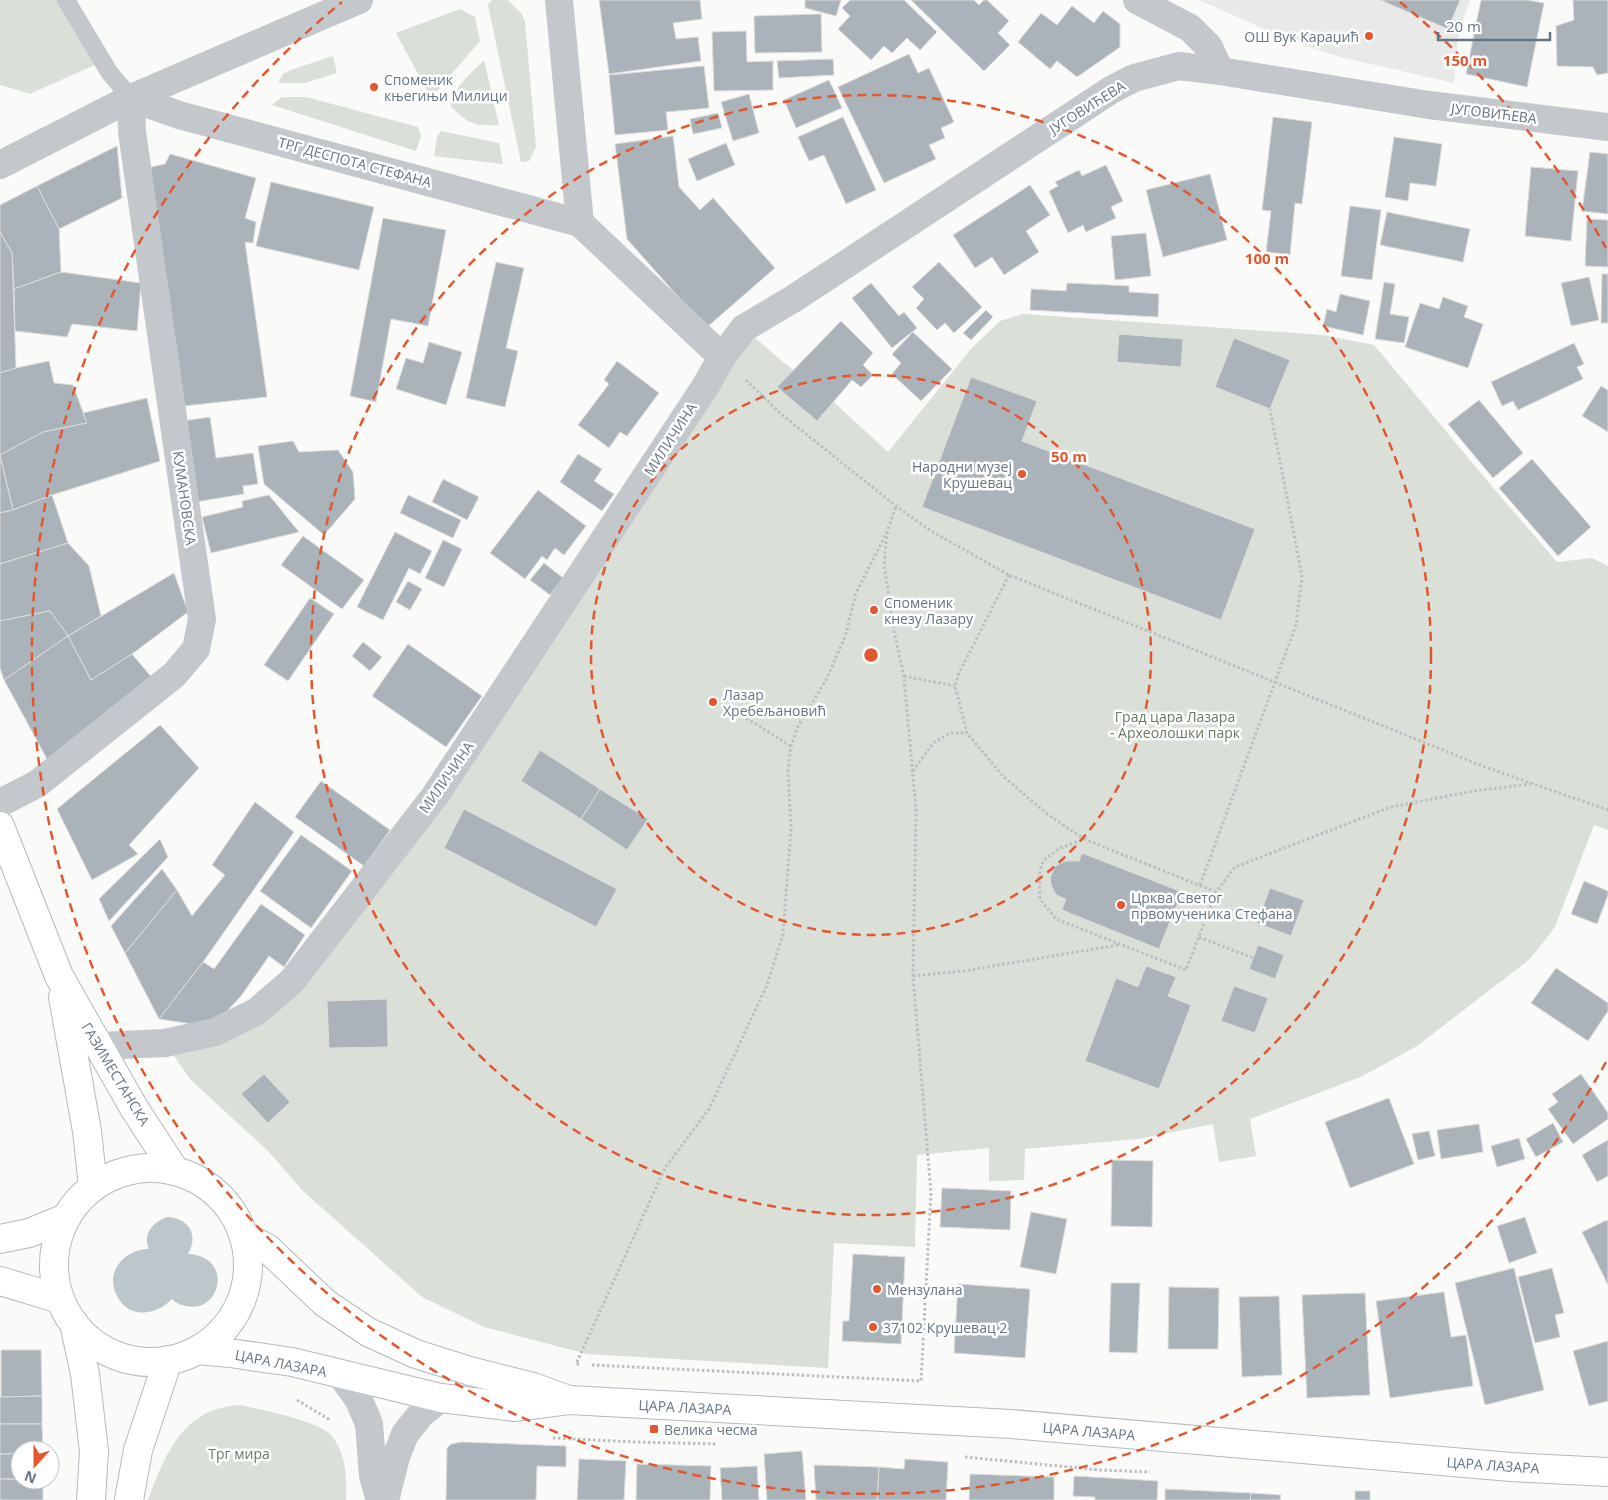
<svg xmlns="http://www.w3.org/2000/svg" width="1608" height="1500" font-family="'Open Sans',sans-serif">
	<rect width="100%" height="100%" fill="#fafaf8"/>
	<polygon fill="#e8e9e9" points="1199,0 1470,0 1459,31 1454,83 1340,57 1293,42"/>
	<g fill="#dadfd7">
		<polygon points="0,0 66,0 101,62 30,94 0,85"/>
		<polygon points="492,0 508,0 521,13 525,21 536,147 529,161 521,162 488,5"/>
		<polygon points="460,9 475,17 480,41 431,98 396,33"/>
		<polygon points="333,56 337,73 305,83 278,83 283,74 291,70"/>
		<path d="M484,60L499,125C474,126 469,124 451,107C451,89 472,73 484,60Z"/>
		<polygon points="282,97 306,97 418,127 421,136 416,151 272,105"/>
		<polygon points="441,131 499,143 503,164 434,156 437,137"/>
		<polygon points="1023,314 1323,335 1374,345 1495,490 1557,562 1592,558 1608,566 1608,830 1594,825 1555,927 1530,959 1417,1046 1363,1076 1250,1119 1256,1156 1219,1162 1213,1124 1138,1139 1025,1149 1024,1180 989,1181 989,1148 917,1155 915,1247 834,1243 828,1368 587,1354 484,1327 422,1297 303,1191 268,1151 190,1079 165,1043 292,981 744,328 783,362 826,395 888,452 971,349 1000,321"/>
		<path d="M240,1405C259,1409 319,1421 331,1435C346,1453 347,1477 346,1500H148C166,1453 183,1408 240,1405Z"/>
	</g>
	<path fill="#bbc7cb" d="M167,1217C189,1218 199,1235 188,1254C234,1256 221,1314 186,1306C180,1305 176,1303 172,1299C157,1315 129,1320 117,1296C104,1272 125,1249 149,1249C142,1234 153,1222 167,1217Z"/>
	<g fill="#aab3b9" stroke="#dcdcda">
		<polygon points="599,0 700,0 702,19 673,23 676,39 698,37 701,61 609,74"/>
		<polygon points="805,0 841,0 836,16 805,8"/>
		<polygon points="850,0 904,0 937,32 920,50 907,38 892,53 884,46 871,60 838,29 850,16 842,8"/>
		<polygon points="911,0 974,0 979,5 984,0 987,0 1009,21 998,33 1010,45 984,71"/>
		<polygon points="1380,0 1460,0 1448,29"/>
		<polygon points="1481,0 1527,0 1544,3 1527,87 1466,74"/>
		<polygon points="1573,0 1608,0 1608,73 1597,75 1593,67 1557,66 1556,26 1574,20"/>
		<polygon points="1072,6 1094,23 1103,11 1120,24 1120,47 1077,77 1057,61 1050,69 1018,42 1041,13 1057,25"/>
		<polygon points="821,14 822,52 755,53 754,16"/>
		<polygon points="746,31 747,62 773,61 773,90 714,91 712,32"/>
		<polygon points="909,54 918,73 929,68 954,122 941,128 945,138 929,145 936,159 884,183 838,87"/>
		<polygon points="833,59 834,75 779,78 777,61"/>
		<polygon points="704,66 709,108 666,112 668,130 615,135 609,75"/>
		<polygon points="829,80 842,108 796,128 784,100"/>
		<polygon points="749,94 759,133 733,141 721,102"/>
		<polygon points="718,113 722,128 693,134 690,119"/>
		<polygon points="843,117 876,190 846,204 824,155 809,161 798,137"/>
		<polygon points="1273,117 1312,122 1302,204 1295,203 1290,255 1266,252 1271,211 1262,210"/>
		<polygon points="673,136 679,187 700,210 713,198 775,268 706,328 627,239 615,144"/>
		<polygon points="1394,137 1442,144 1436,186 1410,183 1408,201 1385,197"/>
		<polygon points="726,143 735,165 697,181 688,159"/>
		<polygon points="117,146 122,198 59,229 37,186"/>
		<polygon points="1590,152 1608,154 1608,214 1582,211"/>
		<polygon points="170,154 256,178 245,218 256,222 253,243 245,242 267,397 184,406 147,168 165,164"/>
		<polygon points="1106,165 1123,201 1111,207 1116,218 1086,232 1083,225 1068,233 1049,191 1058,186 1055,182 1079,170 1082,176"/>
		<polygon points="1531,167 1578,171 1571,241 1525,236"/>
		<polygon points="1210,174 1227,240 1163,257 1146,190"/>
		<polygon points="271,182 374,207 359,270 256,246"/>
		<polygon points="1030,185 1050,215 1026,231 1039,252 1004,275 992,257 975,268 953,235"/>
		<polygon points="37,186 59,229 61,272 14,289 12,253 0,232 0,205"/>
		<polygon points="1350,206 1381,210 1372,280 1341,276"/>
		<polygon points="1387,212 1470,229 1463,262 1380,245"/>
		<polygon points="383,218 446,230 428,326 391,319 376,402 350,396"/>
		<polygon points="1587,219 1608,220 1608,267 1585,266"/>
		<polygon points="0,232 12,253 16,368 0,373"/>
		<polygon points="1146,233 1151,276 1115,280 1111,236"/>
		<polygon points="496,262 524,268 506,348 518,351 505,407 466,398"/>
		<polygon points="939,262 982,307 954,333 945,323 937,330 916,308 924,299 912,287"/>
		<polygon points="61,272 141,283 137,331 72,324 67,337 15,331 14,289"/>
		<polygon points="1602,274 1608,274 1608,323 1601,323"/>
		<polygon points="1589,277 1599,320 1571,326 1561,283"/>
		<polygon points="1384,282 1395,284 1390,314 1409,317 1404,343 1375,339"/>
		<polygon points="871,283 899,316 904,312 917,328 892,348 852,298"/>
		<polygon points="1067,283 1129,286 1129,292 1159,294 1158,317 1030,310 1031,289 1066,291"/>
		<polygon points="1340,294 1370,301 1363,335 1323,326 1327,309 1336,312"/>
		<polygon points="1443,297 1468,306 1464,317 1483,324 1468,368 1405,347 1420,303 1439,309"/>
		<polygon points="986,310 993,317 971,340 963,333"/>
		<polygon points="841,321 873,353 863,365 873,375 861,387 852,380 817,421 777,387"/>
		<polygon points="913,332 952,369 921,401 892,374 901,363 892,354"/>
		<polygon points="1119,334 1183,339 1181,367 1117,362"/>
		<polygon points="1234,338 1290,360 1270,409 1215,387"/>
		<polygon points="429,342 462,352 446,405 396,389 406,358 423,363"/>
		<polygon points="1574,343 1584,364 1577,367 1583,379 1518,410 1513,401 1502,406 1491,382"/>
		<polygon points="49,361 54,383 73,385 87,423 43,432 0,455 0,373 16,368"/>
		<polygon points="617,361 659,393 627,436 620,432 609,448 578,425 609,384 604,380"/>
		<polygon points="971,377 1037,401 1022,441 1255,529 1221,620 922,507"/>
		<polygon points="1601,386 1608,390 1608,432 1582,416"/>
		<polygon points="147,398 160,461 52,495 13,510 0,455 43,432 87,423 83,413"/>
		<polygon points="1479,400 1523,453 1493,478 1448,424"/>
		<polygon points="210,417 216,458 253,453 258,484 243,486 244,494 195,502 183,421"/>
		<polygon points="293,441 299,452 338,450 353,472 355,499 324,535 264,484 258,446"/>
		<polygon points="578,454 602,469 594,481 614,494 602,511 560,482"/>
		<polygon points="0,456 13,510 0,513"/>
		<polygon points="1532,459 1591,527 1558,556 1499,488"/>
		<polygon points="443,479 479,497 467,520 432,502"/>
		<polygon points="538,490 586,526 564,555 555,548 547,560 542,556 525,579 490,553"/>
		<polygon points="52,495 68,543 0,564 0,513 13,510"/>
		<polygon points="269,495 299,532 211,553 202,517 243,507 242,501"/>
		<polygon points="408,495 461,520 453,538 400,513"/>
		<polygon points="395,532 432,551 420,574 409,568 383,620 357,607"/>
		<polygon points="303,536 364,580 342,609 281,565"/>
		<polygon points="443,540 462,549 444,587 425,578"/>
		<polygon points="68,543 89,566 101,616 68,636 50,611 0,621 0,564"/>
		<polygon points="544,563 563,578 550,595 530,580"/>
		<polygon points="174,573 188,612 132,654 91,680 68,636"/>
		<polygon points="408,581 422,589 410,610 396,602"/>
		<polygon points="310,598 334,614 288,681 264,665"/>
		<polygon points="50,611 68,636 4,680 0,668 0,621"/>
		<polygon points="68,636 91,680 132,654 154,680 47,759 4,680"/>
		<polygon points="363,642 382,657 370,671 352,656"/>
		<polygon points="408,644 482,696 446,747 372,696"/>
		<polygon points="160,725 199,768 129,845 138,854 92,880 57,809"/>
		<polygon points="540,750 600,789 581,819 521,781"/>
		<polygon points="321,781 390,830 364,866 295,817"/>
		<polygon points="600,789 648,819 627,850 581,819"/>
		<polygon points="255,802 294,832 203,962 159,1019 125,953 177,890 192,916 225,875 212,865"/>
		<polygon points="464,809 617,889 596,927 444,848"/>
		<polygon points="301,835 352,871 311,928 260,891"/>
		<polygon points="160,839 168,857 109,921 99,899"/>
		<polygon points="1082,853 1182,892 1159,949 1062,910 1066,899 1056,895 1051,885 1050,878 1055,866 1066,861 1079,861"/>
		<polygon points="162,869 177,890 125,953 111,926"/>
		<polygon points="1584,881 1608,891 1608,895 1597,924 1571,914"/>
		<polygon points="1270,888 1304,900 1291,936 1257,923"/>
		<polygon points="261,904 305,935 284,967 269,956 241,996 212,1027 159,1019 203,962 214,969"/>
		<polygon points="1258,945 1284,955 1275,979 1249,969"/>
		<polygon points="1146,966 1176,977 1168,996 1191,1005 1159,1089 1085,1061 1116,978 1138,987"/>
		<polygon points="1556,968 1608,1003 1608,1011 1588,1041 1531,1003"/>
		<polygon points="1234,986 1268,998 1255,1033 1221,1021"/>
		<polygon points="387,999 388,1047 329,1048 327,1001"/>
		<polygon points="264,1074 290,1102 268,1123 241,1094"/>
		<polygon points="1581,1074 1608,1113 1608,1119 1573,1144 1548,1109 1558,1102 1552,1094"/>
		<polygon points="1389,1098 1414,1164 1350,1188 1325,1122"/>
		<polygon points="1553,1123 1563,1142 1536,1157 1526,1139"/>
		<polygon points="1479,1124 1483,1152 1441,1159 1437,1130"/>
		<polygon points="1429,1131 1435,1156 1418,1160 1412,1134"/>
		<polygon points="1519,1138 1525,1159 1497,1167 1491,1146"/>
		<polygon points="1608,1140 1608,1176 1597,1182 1582,1155"/>
		<polygon points="1112,1160 1153,1161 1152,1227 1111,1226"/>
		<polygon points="942,1188 1011,1191 1010,1230 940,1227"/>
		<polygon points="1031,1212 1067,1219 1056,1274 1020,1267"/>
		<polygon points="1525,1217 1537,1253 1509,1263 1497,1226"/>
		<polygon points="1607,1220 1608,1222 1608,1285 1582,1232"/>
		<polygon points="853,1254 905,1257 901,1344 842,1341 843,1321 849,1321"/>
		<polygon points="1514,1268 1544,1390 1485,1405 1455,1283"/>
		<polygon points="1552,1268 1564,1313 1555,1315 1560,1337 1535,1343 1518,1277"/>
		<polygon points="1111,1283 1140,1283 1137,1353 1109,1352"/>
		<polygon points="958,1284 1030,1289 1025,1358 954,1353"/>
		<polygon points="1169,1287 1219,1288 1218,1349 1168,1349"/>
		<polygon points="1444,1292 1451,1337 1466,1335 1473,1386 1390,1398 1376,1301"/>
		<polygon points="1365,1293 1370,1395 1307,1398 1302,1295"/>
		<polygon points="1279,1296 1282,1375 1242,1377 1239,1297"/>
		<polygon points="1608,1341 1608,1401 1589,1406 1573,1351"/>
		<polygon points="1,1350 41,1350 42,1396 1,1397"/>
		<polygon points="42,1396 42,1424 0,1424 0,1397"/>
		<polygon points="0,1424 42,1424 43,1450 20,1450 20,1454 0,1454"/>
		<polygon points="461,1442 566,1446 566,1467 537,1466 536,1500 446,1500 447,1448 451,1444"/>
		<polygon points="802,1451 806,1500 767,1500 764,1454"/>
		<rect x="0" y="1454" width="20" height="25"/>
		<polygon points="579,1459 626,1461 624,1500 577,1500"/>
		<polygon points="905,1459 948,1462 946,1500 877,1500 879,1467 904,1469"/>
		<polygon points="637,1464 711,1466 710,1500 636,1500"/>
		<polygon points="814,1465 879,1467 877,1500 816,1500"/>
		<polygon points="757,1466 759,1500 722,1500 720,1468"/>
		<polygon points="970,1474 1054,1477 1054,1500 969,1500"/>
		<polygon points="1074,1476 1158,1481 1157,1500 1095,1500 1095,1497 1073,1496"/>
		<polygon points="0,1479 43,1480 43,1500 0,1500"/>
		<polygon points="1165,1489 1251,1493 1250,1500 1165,1500"/>
		<rect x="1355" y="1491" width="15" height="9"/>
		<polygon points="1251,1493 1281,1495 1280,1500 1250,1500"/>
	</g>
	<g fill="none" stroke-linecap="round" stroke-linejoin="round">
		<g stroke="#b3babf" stroke-width="30">
			<g id="secondary">
				<polyline points="0,826 59,976 134,1108 175,1171"/>
				<polyline points="63,997 87,1131 93,1187"/>
				<circle cx="151" cy="1265" r="97"/>
				<polyline points="244,1236 267,1248 325,1303 368,1332 416,1354 470,1371 533,1387 566,1399"/>
				<polyline points="0,1239 29,1233 66,1218"/>
				<polyline points="0,1281 60,1299"/>
				<polyline points="74,1323 85,1374 94,1451 91,1500"/>
				<polyline points="198,1350 230,1353 292,1362 441,1398 514,1407 569,1400 1011,1424 1511,1467 1608,1472"/>
				<polyline points="129,1500 138,1450 168,1360"/>
			</g>
		</g>
		<g stroke="#bbbfc2" stroke-width="3" stroke-dasharray="2.5 2.5" stroke-linecap="butt">
			<polyline points="746,380 781,414 896,506 931,531 1009,575 1485,767 1608,810"/>
			<polyline points="1009,575 959,673 955,686 967,733 1003,776 1047,814 1084,839"/>
			<polyline points="904,676 955,686"/>
			<polyline points="725,705 791,746"/>
			<polyline points="913,771 933,743 950,733 967,733"/>
			<polyline points="1200,885 1296,625 1302,576 1270,409"/>
			<polyline points="1216,892 1084,839 1060,848 1043,861 1039,875 1040,899 1056,919 1186,970 1216,892 1235,867 1391,807 1473,791 1530,784"/>
			<polyline points="1199,937 1253,958"/>
			<polyline points="913,976 964,971 1118,945"/>
			<polyline points="579,1364 576,1364 665,1168 709,1109 767,985 783,934 791,829 788,769 791,746 798,726 826,680 845,637 856,593 887,532 896,506"/>
			<polyline points="592,1365 921,1381 931,1193 913,976 916,810 904,676 894,631 884,564 887,532"/>
			<polyline points="297,1400 330,1420"/>
			<polyline points="553,1438 634,1442 717,1444"/>
			<polyline points="965,1457 1100,1470 1150,1472"/>
		</g>
		<polyline stroke="#c3c8cc" stroke-width="18" points="66,0 109,72 131,98"/>
		<g stroke="#c3c8cc" stroke-width="28">
			<polyline points="559,0 580,223"/>
			<polyline points="1137,0 1190,28 1209,47 1220,71"/>
			<polyline points="0,165 131,98 359,0"/>
			<polyline points="0,803 37,784 174,675 196,649 202,619 132,132 131,98 179,115 580,223 722,357"/>
			<polyline points="98,1046 165,1043 215,1032 256,1012 292,981 434,797 705,387 722,357 744,328 793,299 1111,90 1134,78 1179,66 1220,71 1429,105 1608,127"/>
			<polyline points="341,1375 359,1400 369,1424 373,1476 380,1500"/>
			<polyline points="385,1500 396,1457 405,1434 421,1414 441,1398"/>
		</g>
		<use href="#secondary" stroke="#fff" stroke-width="28"/>
	</g>
	<g fill="none" stroke="#e4572e" stroke-width="2.5" stroke-dasharray="9 6">
		<circle cx="871" cy="655" r="280"/>
		<circle cx="871" cy="655" r="560"/>
		<path d="M1606 1062A840 840 0 1 1 342 2M1400 2A840 840 0 0 1 1606 248"/>
	</g>
	<g fill="#e4572e" stroke="#fff" stroke-width="2">
		<circle cx="1369" cy="36" r="5"/>
		<circle cx="374" cy="87" r="5"/>
		<circle cx="1022" cy="474" r="5"/>
		<circle cx="874" cy="610" r="5"/>
		<circle cx="713" cy="702" r="5"/>
		<circle cx="1121" cy="905" r="5"/>
		<circle cx="877" cy="1289" r="5"/>
		<circle cx="873" cy="1327" r="5"/>
		<rect x="649" y="1424" width="10" height="10" rx="2.5"/>
	</g>
	<g text-anchor="middle" dominant-baseline="central" stroke-width="5" stroke-linejoin="round" paint-order="stroke">
		<g font-size="14" fill="#657683" stroke="#fff" text-anchor="start">
			<text x="1359" y="36" text-anchor="end">ОШ Вук Караџић</text>
			<text x="384" y="79">Споменик<tspan x="384" dy="16">књегињи Милици</tspan></text>
			<text x="1012" y="466" text-anchor="end">Народни музеј<tspan x="1012" dy="16">Крушевац</tspan></text>
			<text x="884" y="602">Споменик<tspan x="884" dy="16">кнезу Лазару</tspan></text>
			<text x="723" y="694">Лазар<tspan x="723" dy="16">Хребељановић</tspan></text>
			<text x="1131" y="897">Црква Светог<tspan x="1131" dy="16">првомученика Стефана</tspan></text>
			<text x="887" y="1289">Мензулана</text>
			<text x="883" y="1327">37102 Крушевац 2</text>
			<text x="664" y="1429">Велика чесма</text>
		</g>
		<g font-size="14" fill="#657683" stroke="#fff">
			<text transform="translate(1087 107) rotate(-32)">ЈУГОВИЋЕВА</text>
			<text transform="translate(1494 113) rotate(7)">ЈУГОВИЋЕВА</text>
			<text transform="translate(355 162) rotate(15)">ТРГ ДЕСПОТА СТЕФАНА</text>
			<text transform="translate(670 439) rotate(-57)">МИЛИЧИНА</text>
			<text transform="translate(185 498) rotate(82)">КУМАНОВСКА</text>
			<text transform="translate(446 777) rotate(-55)">МИЛИЧИНА</text>
			<text transform="translate(116 1074) rotate(59)">ГАЗИМЕСТАНСКА</text>
			<text transform="translate(281 1363) rotate(11)">ЦАРА ЛАЗАРА</text>
			<text transform="translate(685 1407) rotate(3)">ЦАРА ЛАЗАРА</text>
			<text transform="translate(1089 1431) rotate(5)">ЦАРА ЛАЗАРА</text>
			<text transform="translate(1493 1465) rotate(4)">ЦАРА ЛАЗАРА</text>
		</g>
		<g font-size="14" fill="#687a64" stroke="#fff">
			<text x="1175" y="716">Град цара Лазара<tspan x="1175" dy="16">- Археолошки парк</tspan></text>
			<text x="239" y="1453">Трг мира</text>
		</g>
	</g>
	<circle cx="871" cy="655" r="8" fill="#e4572e" stroke="#fff" stroke-width="2.5"/>
	<g font-size="15" text-anchor="middle" font-weight="bold" fill="#e4572e" stroke="#fff" stroke-width="5" stroke-linejoin="round" paint-order="stroke">
		<text x="1465" y="66">150 m</text>
		<text x="1267" y="264">100 m</text>
		<text x="1069" y="462">50 m</text>
	</g>
	<g transform="translate(35 1465) rotate(201)"><circle r="24" fill="#ffffff" stroke="#c1c8cd"/>
	<path d="M0-4L9 19L0 12L-9 19Z" fill="#e4572e"/>
	<text y="-8" font-size="14" font-weight="bold" text-anchor="middle" fill="#657683">N</text>
	</g>
	<path d="M1438 32v8h112v-8" fill="none" stroke="#657683" stroke-width="2.5"/>
	<text x="1446" y="32" font-size="15" fill="#657683" stroke="#ffffff" stroke-width="4" paint-order="stroke">20 m</text>
</svg>
